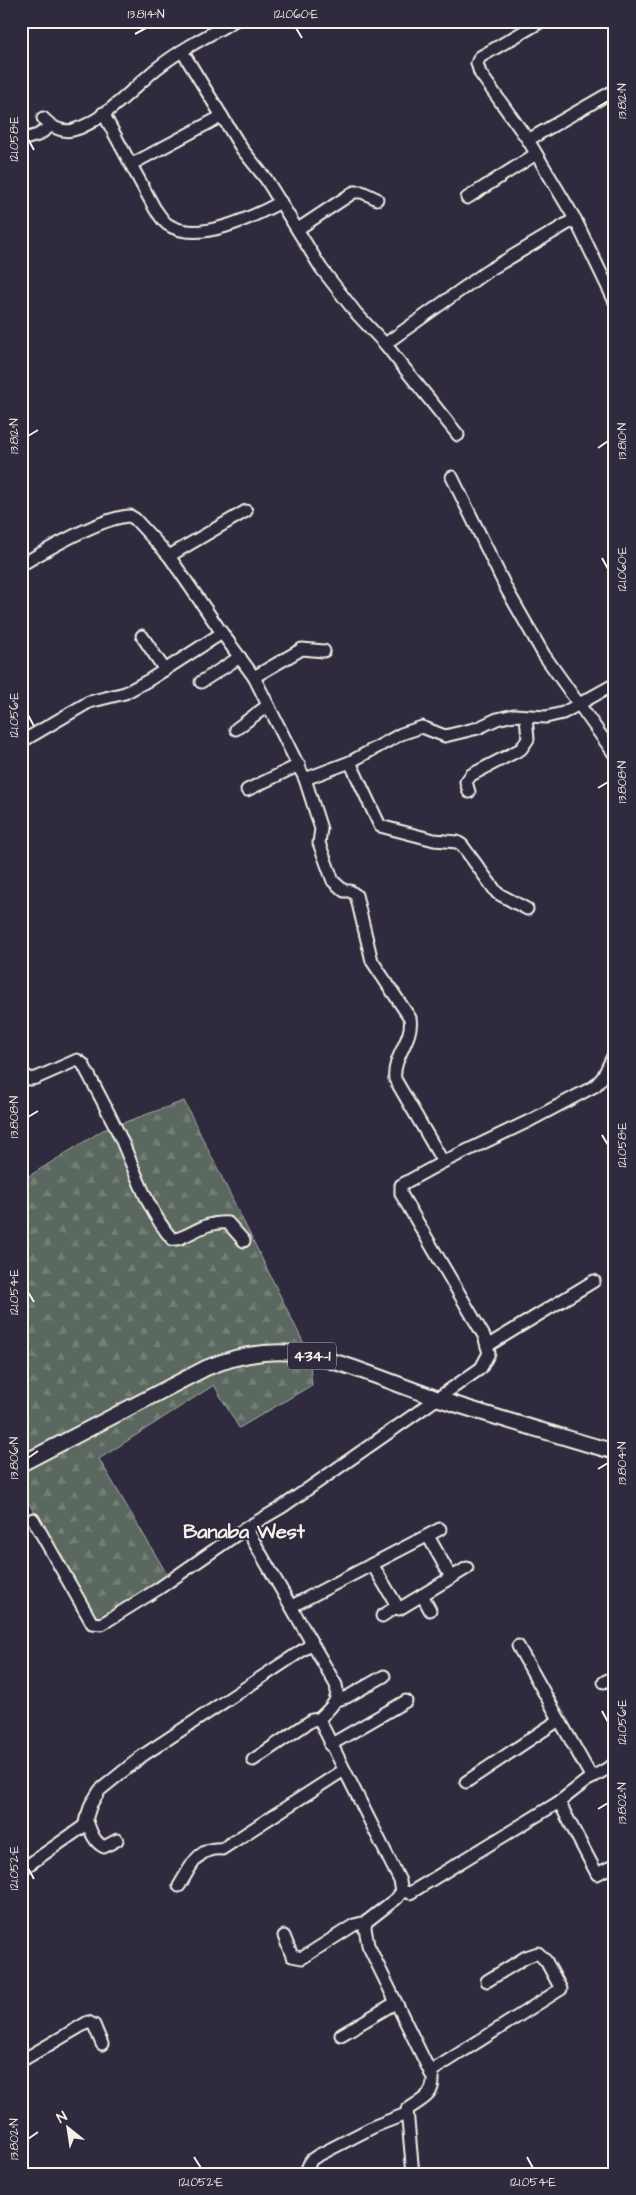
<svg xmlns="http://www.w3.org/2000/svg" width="636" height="2195" font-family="'Architects Daughter',sans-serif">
	<defs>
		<pattern id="forest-firs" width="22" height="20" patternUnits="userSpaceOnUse" patternTransform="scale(1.25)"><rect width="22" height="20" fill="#5a685f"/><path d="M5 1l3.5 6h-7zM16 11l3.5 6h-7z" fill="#727e76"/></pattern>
	</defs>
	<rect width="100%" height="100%" fill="#2f2a3d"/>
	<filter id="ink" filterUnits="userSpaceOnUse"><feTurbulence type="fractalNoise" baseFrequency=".02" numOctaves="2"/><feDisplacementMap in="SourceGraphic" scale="10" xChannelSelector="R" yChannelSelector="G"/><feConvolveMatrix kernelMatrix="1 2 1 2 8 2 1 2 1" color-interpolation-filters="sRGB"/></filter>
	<g filter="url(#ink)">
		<polygon fill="url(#forest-firs)" stroke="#a7aca4" points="184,1101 309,1354 312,1385 239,1428 214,1385 99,1459 168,1576 94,1621 21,1489 21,1181 103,1130"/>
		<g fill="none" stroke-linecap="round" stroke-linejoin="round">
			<g stroke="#f4f1e8" stroke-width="15">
				<g id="minor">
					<polyline points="182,51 242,149 266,179 321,268 356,313 385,344 458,435"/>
					<path d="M103,113L155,209C159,214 162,220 167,224C197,245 253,217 281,202"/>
					<path d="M43,118C51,126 60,133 73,130C103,122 133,88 156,69C180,50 207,36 234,21"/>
					<polyline points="21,140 38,135 51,126"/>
					<polyline points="528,140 615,90"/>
					<polyline points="132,164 222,116"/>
					<polyline points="467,198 536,154"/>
					<polyline points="575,219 615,302"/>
					<polyline points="298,229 354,192 362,192 377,199"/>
					<polyline points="385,344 486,272 575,219 528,140 480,73 477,63 480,57 542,21"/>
					<polyline points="452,477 507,590 544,655 615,755"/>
					<polyline points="169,556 246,511"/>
					<path d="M21,565C46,550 102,517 130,516L135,519L169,556L222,633L254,677L305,779"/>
					<polyline points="142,636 165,670"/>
					<polyline points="254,677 302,649 324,651"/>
					<polyline points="201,682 240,657"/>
					<polyline points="236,729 267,706"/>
					<polyline points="21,742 89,702 125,693 149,680 222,633"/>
					<polyline points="350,762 380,826 434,840 457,842 462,845 497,893 527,909"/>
					<polyline points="247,790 299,765"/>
					<polyline points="469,792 466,782 471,775 521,749 528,739 526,717"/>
					<path d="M21,1072L30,1079L36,1078L77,1060L83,1064C96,1089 110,1114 121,1139C136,1173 148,1211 172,1239C185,1241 203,1220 228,1223L244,1241"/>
					<polyline points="443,1162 531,1120 595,1086 603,1077 615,1052"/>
					<polyline points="487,1346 594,1281"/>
					<path d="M33,1519L92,1623L102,1624L158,1589L246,1528L282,1507L481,1368L489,1353L484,1336L401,1194V1185L443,1162L395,1079C392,1057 414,1039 410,1018L372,961L356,895L350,891H344L333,881L319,843L321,829L305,779L350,762L401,734L422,727L445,736L478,728L497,719L514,715L546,717L563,713L615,684"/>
					<path d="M246,1528L336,1685C340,1701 330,1708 319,1719L400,1881L402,1891L397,1898L366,1922L365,1928L368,1945L433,2078C434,2097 420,2100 407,2110L413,2174"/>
					<polyline points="428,1536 451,1577"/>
					<polyline points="372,1564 399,1609 467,1568"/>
					<polyline points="422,1595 430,1610"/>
					<polyline points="292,1606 440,1529"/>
					<polyline points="382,1616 396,1607"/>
					<polyline points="518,1646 592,1778"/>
					<polyline points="604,1682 615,1676"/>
					<polyline points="337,1700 347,1697 384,1676"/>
					<polyline points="330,1745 406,1701"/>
					<polyline points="253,1760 312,1720 319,1719"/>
					<polyline points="466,1782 559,1720"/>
					<polyline points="559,1802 597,1874 615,1865"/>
					<path d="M86,1818C90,1829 93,1842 104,1847L117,1840"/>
					<polyline points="21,1870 84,1826 91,1804 100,1790 142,1756 312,1644"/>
					<path d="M179,1886C191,1867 197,1847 222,1849L344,1770"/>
					<polyline points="402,1891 410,1893 559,1802 586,1781 615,1764"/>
					<polyline points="284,1936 292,1956 302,1958 354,1925 366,1922"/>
					<polyline points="341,2035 395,2003"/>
					<polyline points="21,2061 88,2022 94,2025 102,2044"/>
					<polyline points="430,2072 561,1989 546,1961 538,1953 526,1957 487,1981"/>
					<polyline points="305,2174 311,2160 317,2156 375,2126 406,2114"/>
				</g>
			</g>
			<g stroke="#f4f1e8" stroke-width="18">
				<path id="major" d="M21,1464L206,1368C234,1356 264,1350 295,1353C336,1358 392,1383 433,1397C493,1417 554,1434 615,1452"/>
			</g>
			<use href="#minor" stroke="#2f2a3d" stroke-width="11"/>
			<use href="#major" stroke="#2f2a3d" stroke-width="14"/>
		</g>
	</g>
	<path fill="none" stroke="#f4f1e8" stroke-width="2" d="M296,28L302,38M135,34L146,28M598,107L608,101M28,139L34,150M28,436L38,430M598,448L608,441M602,558L608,569M28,715L34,726M598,788L608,782M28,1117L38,1111M602,1135L608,1145M28,1292L34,1302M28,1458L38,1451M598,1469L608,1463M602,1711L608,1722M598,1809L608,1803M28,1868L34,1879M28,2139L38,2132M194,2157L201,2168M527,2157L533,2168"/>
	<g text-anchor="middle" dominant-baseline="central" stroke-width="4" stroke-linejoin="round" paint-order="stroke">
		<rect fill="#2f2a3d" stroke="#b9b5b5" stroke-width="1" x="288" y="1342.5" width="48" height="27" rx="4"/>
		<g font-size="16" font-weight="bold" fill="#f4f1e8">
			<text x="312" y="1356">434-1</text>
		</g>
		<g font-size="20" font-weight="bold" fill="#f4f1e8" stroke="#2f2a3d">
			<text x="244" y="1532">Banaba West</text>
		</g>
	</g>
	<rect width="636" height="2195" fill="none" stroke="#2f2a3d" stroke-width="55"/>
	<g transform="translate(68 2128) rotate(330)" stroke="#2f2a3d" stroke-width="4" paint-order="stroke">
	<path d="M0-4L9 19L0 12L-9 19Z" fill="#f4f1e8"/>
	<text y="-8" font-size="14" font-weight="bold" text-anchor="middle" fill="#f4f1e8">N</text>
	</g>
	<rect x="28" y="28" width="580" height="2140" fill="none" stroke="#f4f1e8" stroke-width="2"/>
	<g font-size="12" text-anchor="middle" fill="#f4f1e8">
		<text x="146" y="18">13.814°N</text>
		<text x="296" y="18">121.060°E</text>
		<text transform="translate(622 101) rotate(-90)" y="4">13.812°N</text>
		<text transform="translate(14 139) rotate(-90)" y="4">121.058°E</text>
		<text transform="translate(14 436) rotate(-90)" y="4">13.812°N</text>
		<text transform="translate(622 441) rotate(-90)" y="4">13.810°N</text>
		<text transform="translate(622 569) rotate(-90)" y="4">121.060°E</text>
		<text transform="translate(14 715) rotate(-90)" y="4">121.056°E</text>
		<text transform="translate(622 782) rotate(-90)" y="4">13.808°N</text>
		<text transform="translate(14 1117) rotate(-90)" y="4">13.808°N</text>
		<text transform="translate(622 1145) rotate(-90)" y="4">121.058°E</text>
		<text transform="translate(14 1292) rotate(-90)" y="4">121.054°E</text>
		<text transform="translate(14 1458) rotate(-90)" y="4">13.806°N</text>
		<text transform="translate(622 1463) rotate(-90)" y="4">13.804°N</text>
		<text transform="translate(622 1722) rotate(-90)" y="4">121.056°E</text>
		<text transform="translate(622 1803) rotate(-90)" y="4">13.802°N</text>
		<text transform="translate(14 1868) rotate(-90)" y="4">121.052°E</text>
		<text transform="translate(14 2139) rotate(-90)" y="4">13.802°N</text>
		<text x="201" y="2186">121.052°E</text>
		<text x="533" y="2186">121.054°E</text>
	</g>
</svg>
